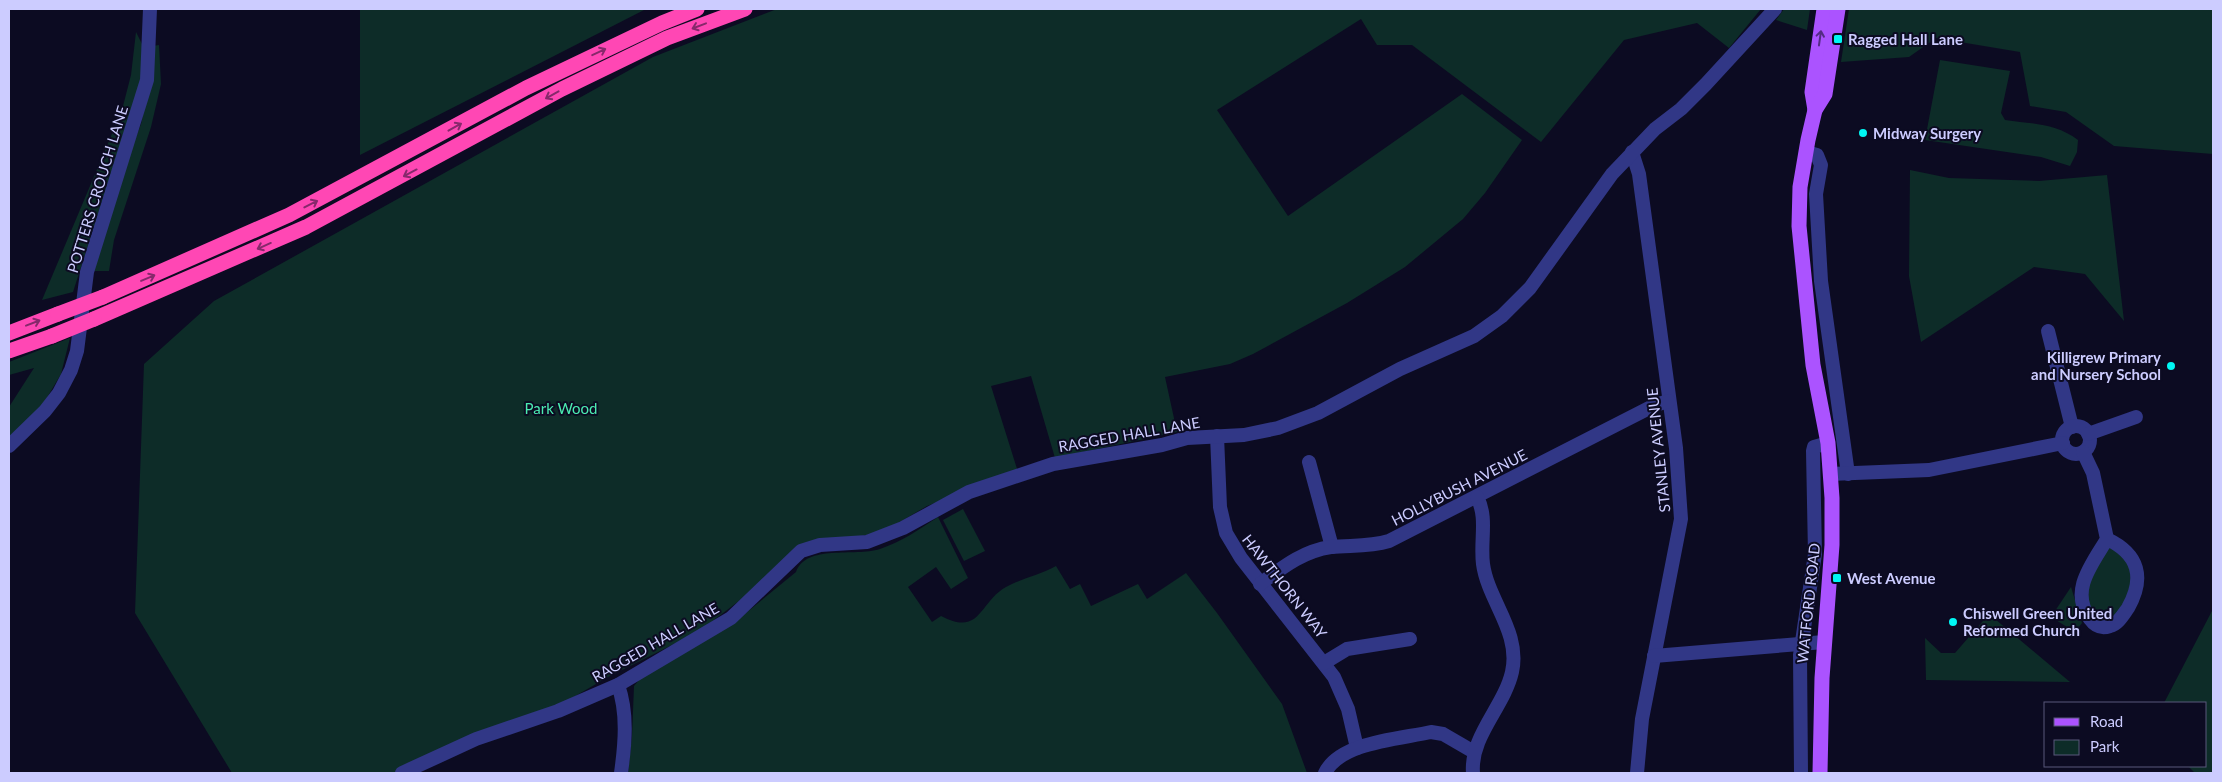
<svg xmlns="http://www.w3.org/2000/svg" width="2222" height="782" font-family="Lato,sans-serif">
	<rect width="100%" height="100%" fill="#0c0b22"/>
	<g fill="#0d2c28">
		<polygon points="360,9 646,9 360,155"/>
		<polygon points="777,9 1761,9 1729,48 1697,23 1624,40 1541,142 1412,45 1377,45 1361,19 1217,110 1288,216 1462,94 1522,140 1485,193 1463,219 1405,267 1347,303 1253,354 1230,364 1165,377 1177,432 1055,458 1031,376 991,386 1018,472 927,506 881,533 803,544 768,579 698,632 608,677 553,709 407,773 232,773 135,613 144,364 214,301 653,57"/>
		<polygon points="1784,9 1810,9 1807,30 1776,20"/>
		<polygon points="1849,9 2213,9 2213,154 2114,146 2066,112 2030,106 2020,52 1936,38 1909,57 1841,62"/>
		<polygon points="136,32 143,46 141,80 73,292 42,300 122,110 131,75"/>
		<polygon points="159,45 161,84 151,127 114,240 109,271 94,271 117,187 141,124 150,82 153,46"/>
		<path d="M1940,60L2010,71L2001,113L2005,120C2032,124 2055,123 2078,140L2077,152L2070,166L2041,157L1925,140Z"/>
		<polygon points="1910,170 1949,178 2039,181 2107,175 2124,321 2085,274 2034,267 1921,342 1909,276"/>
		<polygon points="70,338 61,374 42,406 9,441 9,407 34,368 9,375 9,362"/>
		<polygon points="963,509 985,551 964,561 943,520"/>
		<path d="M938,517L968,578L951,589L936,567L908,587L932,622L941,616C981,637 979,602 1006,587C1022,578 1040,575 1056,566L1070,589L1080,584L1091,606L1138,584L1147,599L1186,573L1217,613L1282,704L1307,773H628L632,736L634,686L646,672L735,622L796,572C806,544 854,557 880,549C901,542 920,529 938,517Z"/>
		<path d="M2112,546L2130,565L2132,595L2112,620L2100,622C2097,618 2091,614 2089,609C2080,588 2093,557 2112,546Z"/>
		<polygon points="2071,587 2082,623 2075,632 2051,617"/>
		<polygon points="2213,609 2213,773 2195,773 2188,766 2206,766 2206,703 2164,703"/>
		<polygon points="1989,614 2070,682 1926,680 1925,638 1941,653 1955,653"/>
	</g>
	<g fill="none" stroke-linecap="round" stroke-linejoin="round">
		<g stroke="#313786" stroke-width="14">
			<polyline points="1632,152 1639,174 1676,448 1681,519 1642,719 1637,773"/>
			<polyline points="1806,152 1817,155 1821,165 1816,194 1821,281 1848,474"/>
			<polyline points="2048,331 2072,427"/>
			<circle cx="2076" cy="440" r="14"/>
			<polyline points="2088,434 2136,417"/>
			<polyline points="1217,436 1220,507 1226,533 1241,558 1334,677 1348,709 1357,748"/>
			<polyline points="9,446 45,411 59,393 71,370 77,351 87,272 147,80 150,9"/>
			<path d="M2083,452L2093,473L2107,539C2092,564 2069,591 2090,619C2095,626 2101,629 2110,626C2118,624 2123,615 2128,608C2145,578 2139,554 2107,539"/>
			<polyline points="1309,462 1332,547"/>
			<polyline points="1830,474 1929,470 2063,443"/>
			<path d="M1260,584C1283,567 1303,551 1331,547C1351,545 1369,547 1389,541L1655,405L1669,401"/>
			<polyline points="1654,656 1824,642"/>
			<polyline points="1324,663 1347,649 1410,639"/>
			<path d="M618,685C628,713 625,744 621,773"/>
			<polyline points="402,773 476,739 558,711 618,685 731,618 801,551 820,545 867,542 903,528 969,492 1053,464 1162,445 1187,438 1244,435 1278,428 1318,413 1400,369 1474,336 1502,316 1530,288 1612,174 1655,129 1681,109 1706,84 1775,9"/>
			<path d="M1325,773C1340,742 1400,739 1431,732L1443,734L1474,752"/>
			<path d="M1473,773C1470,736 1504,707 1512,672C1521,632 1488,601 1483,564C1480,540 1488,518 1477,497"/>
			<polyline points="1801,773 1800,655 1815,554 1813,451 1814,447 1828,443"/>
		</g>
		<g stroke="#ab53ff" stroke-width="15">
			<polyline points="1815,110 1812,92 1824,9"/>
			<polyline points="1820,773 1822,678 1832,545 1832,498 1828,443 1813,365 1799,226 1800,187 1808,140 1815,110 1825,94 1838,9"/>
		</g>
		<g stroke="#ff47b4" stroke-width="15">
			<polyline points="103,297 289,215 526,88 662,23 697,9"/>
			<polyline points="94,319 306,227 562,89 667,38 745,9"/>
			<polyline points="9,333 58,314"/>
			<polyline points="9,351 52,336"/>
		</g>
		<g stroke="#ff47b4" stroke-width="15">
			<polyline points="58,314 103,297"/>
			<polyline points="52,336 94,319"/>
		</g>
	</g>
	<defs><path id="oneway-shaft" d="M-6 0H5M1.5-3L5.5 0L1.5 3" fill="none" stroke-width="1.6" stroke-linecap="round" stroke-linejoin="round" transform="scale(1.25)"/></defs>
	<g stroke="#86296b">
		<use href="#oneway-shaft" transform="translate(699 26) rotate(159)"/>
		<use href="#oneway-shaft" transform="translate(599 52) rotate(-25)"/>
		<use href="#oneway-shaft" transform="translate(552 95) rotate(151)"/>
		<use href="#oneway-shaft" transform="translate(455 127) rotate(-29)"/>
		<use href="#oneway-shaft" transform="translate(410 173) rotate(152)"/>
		<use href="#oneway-shaft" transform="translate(311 204) rotate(-27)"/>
		<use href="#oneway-shaft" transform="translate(264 246) rotate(156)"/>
		<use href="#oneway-shaft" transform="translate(148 278) rotate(-23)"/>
		<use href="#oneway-shaft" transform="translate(33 323) rotate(-21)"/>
	</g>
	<use stroke="#542b85" href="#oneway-shaft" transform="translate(1820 38) rotate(-82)"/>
	<g fill="#00f7f4" stroke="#0c0b22" stroke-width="2">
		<rect x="1833" y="34" width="10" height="10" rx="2.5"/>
		<circle cx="1863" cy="133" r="5"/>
		<circle cx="2171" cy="366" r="5"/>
		<rect x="1832" y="573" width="10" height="10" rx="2.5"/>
		<circle cx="1953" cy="622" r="5"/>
	</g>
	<g text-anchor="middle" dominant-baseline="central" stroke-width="4" stroke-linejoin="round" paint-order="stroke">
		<g font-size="15" font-weight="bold" fill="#ccf" stroke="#0c0b22" text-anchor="start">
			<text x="1848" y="39">Ragged Hall Lane</text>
			<text x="1873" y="133">Midway Surgery</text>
			<text x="2161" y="357" text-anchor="end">Killigrew Primary<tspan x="2161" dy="17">and Nursery School</tspan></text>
			<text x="1847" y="578">West Avenue</text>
			<text x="1963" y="613">Chiswell Green United<tspan x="1963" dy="17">Reformed Church</tspan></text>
		</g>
		<g font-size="15" fill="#ccf" stroke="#0c0b22">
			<text transform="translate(97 189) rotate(-73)">POTTERS CROUCH LANE</text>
			<text transform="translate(1129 434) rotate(-10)">RAGGED HALL LANE</text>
			<text transform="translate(1658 450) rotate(-96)">STANLEY AVENUE</text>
			<text transform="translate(1459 487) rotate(-27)">HOLLYBUSH AVENUE</text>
			<text transform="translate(1285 586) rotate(52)">HAWTHORN WAY</text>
			<text transform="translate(1808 603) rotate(-84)">WATFORD ROAD</text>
			<text transform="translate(655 642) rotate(-30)">RAGGED HALL LANE</text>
		</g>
		<g font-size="15" fill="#4bebb1" stroke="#0c0b22">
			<text x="561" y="408">Park Wood</text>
		</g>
	</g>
	<rect width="2222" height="782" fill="none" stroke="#ccccff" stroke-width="20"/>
	<rect x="2044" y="702" width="162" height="65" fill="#0c0b22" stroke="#59587a"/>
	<rect x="2054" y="718" width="25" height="8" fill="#ab53ff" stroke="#59587a"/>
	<text x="2090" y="727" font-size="15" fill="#ccccff">Road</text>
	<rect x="2054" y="740" width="25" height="15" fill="#0d2c28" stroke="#59587a"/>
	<text x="2090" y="752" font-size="15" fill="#ccccff">Park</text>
</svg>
